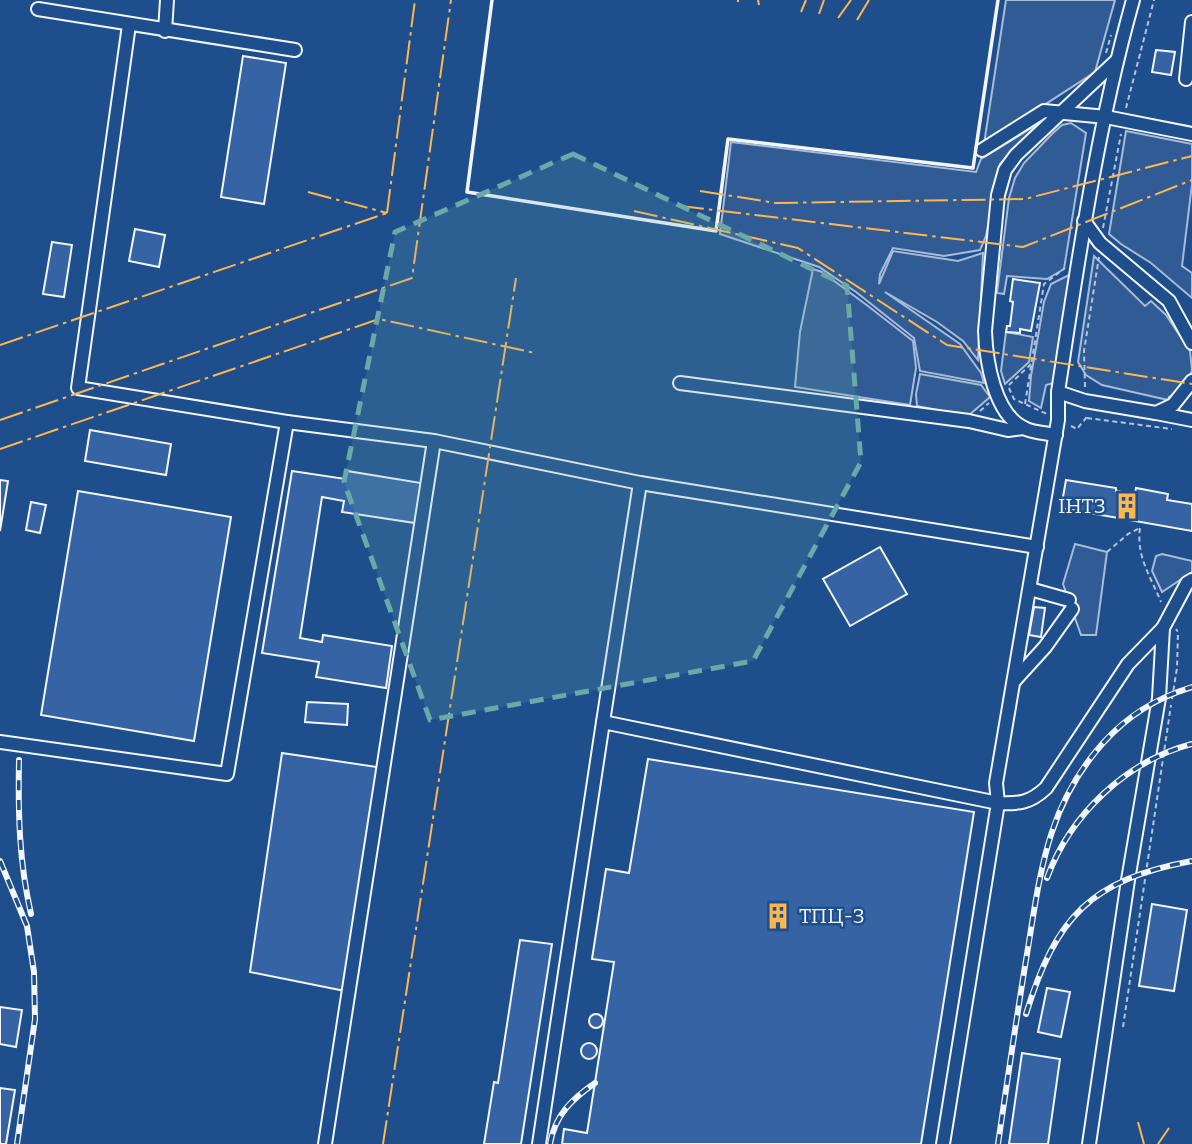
<svg xmlns="http://www.w3.org/2000/svg" width="1192" height="1144" font-family="Bitter,serif">
	<rect width="100%" height="100%" fill="#1f4e8c"/>
	<g fill="#305b95" stroke="#a8bbd7" stroke-width="2">
		<polygon points="1006,0 1115,0 1095,72 984,144"/>
		<polygon points="1071,123 1086,133 1064,269 1047,279 1007,276 1004,294 997,293 1009,198 1015,178 1024,163 1052,134 1062,125"/>
		<polygon points="1038,124 1000,164 986,236 980,250 944,256 893,248 880,274 879,284 893,251 958,261 983,253 978,360 963,341 937,322 885,292 960,344 981,373 984,383 920,371 914,338 856,292 819,267 720,234 731,142 976,172 981,159"/>
		<polygon points="1126,131 1192,144 1192,184 1182,266 1192,273 1192,298 1151,263 1121,244 1109,234"/>
		<polygon points="1094,256 1145,306 1151,301 1166,315 1190,351 1192,370 1189,379 1181,391 1169,397 1168,400 1102,385 1086,375 1078,362"/>
		<polygon points="813,269 822,272 868,306 913,341 916,368 910,405 795,387 800,332"/>
		<polygon points="1073,273 1057,382 1046,385 1041,408 1029,401 1031,376 1044,302 1051,284"/>
		<polygon points="1006,332 1033,337 1029,362 1005,384 1001,371"/>
		<polygon points="920,374 981,385 990,397 968,416 917,406 916,394"/>
		<polygon points="1075,544 1107,552 1096,635 1081,635 1063,584"/>
		<polygon points="1162,554 1192,561 1192,572 1162,592 1152,571 1156,556"/>
	</g>
	<g fill="#3563a3" stroke="#f2f6ff" stroke-width="2">
		<polygon points="1156,50 1175,52 1171,75 1152,72"/>
		<polygon points="243,56 286,63 264,204 221,197"/>
		<polygon points="135,229 165,235 159,267 129,261"/>
		<polygon points="52,242 72,245 64,297 43,294"/>
		<polygon points="1013,279 1040,283 1031,331 1020,329 1020,333 1006,332 1007,326 1010,326 1013,302 1010,301"/>
		<polygon points="90,430 171,444 166,475 85,461"/>
		<polygon points="292,471 345,479 347,471 421,483 415,523 342,512 344,501 322,497 300,638 322,642 323,635 392,646 386,688 316,677 319,662 262,653"/>
		<polygon points="0,480 8,481 0,531"/>
		<polygon points="1066,480 1116,488 1116,491 1135,494 1136,488 1168,494 1167,500 1192,504 1192,531 1061,508"/>
		<polygon points="78,491 231,517 194,741 41,715"/>
		<polygon points="31,502 46,505 40,533 26,530"/>
		<polygon points="880,547 907,594 850,626 823,579"/>
		<polygon points="1034,607 1045,608 1041,637 1029,635"/>
		<polygon points="307,702 348,704 347,725 305,722"/>
		<polygon points="282,753 377,767 345,991 250,972"/>
		<polygon points="648,759 974,812 921,1144 562,1144 564,1129 587,1133 614,962 592,959 606,869 629,873"/>
		<polygon points="1152,904 1187,910 1174,991 1139,986"/>
		<polygon points="520,940 552,944 521,1144 484,1144 494,1082 498,1083"/>
		<polygon points="1047,988 1070,992 1061,1037 1038,1032"/>
		<polygon points="0,1007 22,1010 16,1047 0,1044"/>
		<circle cx="596" cy="1021" r="7"/>
		<circle cx="589" cy="1051" r="8"/>
		<polygon points="1022,1053 1060,1059 1048,1144 1009,1144"/>
		<polygon points="0,1088 15,1090 6,1144 0,1144"/>
	</g>
	<g fill="none" stroke-linecap="round" stroke-linejoin="round">
		<g stroke="#f2f6ff" stroke-width="16">
			<g id="minor">
				<path d="M1133,0C1097,128 1078,261 1058,392V420L996,783L998,803C1019,804 1030,803 1046,788L1128,664L1163,628L1187,583L1192,580"/>
				<polyline points="38,9 295,50"/>
				<polyline points="129,25 78,388 287,422"/>
				<polyline points="165,31 167,0"/>
				<polyline points="1186,79 1192,22"/>
				<polyline points="982,150 1044,111 1106,117 1192,134"/>
				<polyline points="1084,221 1100,243 1169,301 1192,343"/>
				<polyline points="680,383 969,421 1008,430 1024,428"/>
				<polyline points="1058,392 1085,401 1156,413 1173,405 1192,381"/>
				<polyline points="1156,413 1192,420"/>
				<path d="M1056,435C1046,433 1033,433 1024,428C994,414 986,360 985,331L998,195L1005,170L1016,155L1116,61"/>
				<polyline points="640,483 603,722 998,803 943,1144"/>
				<polyline points="1030,589 1069,600"/>
				<polyline points="1015,680 1045,647 1072,609"/>
				<polyline points="0,742 227,774 287,422 434,441 640,483 1037,547"/>
				<polyline points="325,1144 434,441"/>
				<polyline points="539,1144 603,722"/>
				<polyline points="1089,1144 1128,880 1159,698 1163,628"/>
			</g>
		</g>
		<g stroke="#b3c4dc" stroke-width="2" stroke-dasharray="5 3.5" stroke-linecap="butt">
			<polyline points="1106,53 1111,35"/>
			<polyline points="1126,108 1154,0"/>
			<polyline points="1103,228 1121,134"/>
			<polyline points="1031,364 1008,386 1014,399 1047,414"/>
			<polyline points="1085,387 1084,351 1099,257"/>
			<polyline points="1025,404 1044,284 1065,268"/>
			<polyline points="980,411 989,403"/>
			<polyline points="1087,418 1172,429"/>
			<polyline points="1071,426 1077,429 1086,418 1086,414"/>
			<path d="M1140,528C1136,557 1151,577 1161,602"/>
			<polyline points="1107,552 1128,534 1140,528"/>
			<polyline points="1172,699 1177,668 1178,632 1176,629"/>
			<polyline points="1123,1027 1171,705"/>
		</g>
		<use href="#minor" stroke="#1f4e8c" stroke-width="12"/>
		<g stroke="#f2f6ff" stroke-width="6">
			<g id="rail">
				<path d="M19,760C18,814 19,861 31,914"/>
				<polyline points="0,861 27,926 34,972 35,1019 17,1144"/>
				<path d="M1047,878C1070,815 1126,761 1192,744"/>
				<path d="M1026,1014C1056,917 1090,880 1192,861"/>
				<path d="M550,1144C555,1115 572,1099 595,1083"/>
				<path d="M998,1144C1007,1083 1016,1021 1026,960C1040,877 1045,808 1103,743C1128,715 1156,698 1192,687"/>
			</g>
		</g>
		<use href="#rail" stroke="#1f4e8c" stroke-width="3.5" stroke-dasharray="10" stroke-linecap="butt"/>
		<polyline stroke="#f2f6ff" stroke-width="3.5" points="492,0 467,192 716,231 728,139 973,168 998,0"/>
		<g stroke="#ffb74d" stroke-width="2" stroke-dasharray="24 5 3.5 5" stroke-linecap="butt">
			<polyline points="758,0 759,5"/>
			<polyline points="738,2 738,0"/>
			<polyline points="801,12 806,0"/>
			<polyline points="819,14 824,0"/>
			<polyline points="838,18 851,0"/>
			<polyline points="857,20 869,0"/>
			<polyline points="700,191 776,203 1025,199 1192,156"/>
			<polyline points="308,192 387,213"/>
			<polyline points="680,206 1023,247 1192,180"/>
			<polyline points="634,211 798,248 947,345 1192,384"/>
			<polyline points="387,213 415,0"/>
			<polyline points="0,345 387,213"/>
			<polyline points="0,420 412,278 451,0"/>
			<polyline points="0,449 379,319 535,353"/>
			<polyline points="1138,1122 1144,1144"/>
			<polyline points="383,1144 516,278"/>
			<polyline points="1158,1144 1169,1128"/>
		</g>
	</g>
	<path fill="#6aa9a8" fill-opacity="0.2" stroke="#6aa9a8" stroke-width="5" stroke-dasharray="14 9" stroke-linejoin="round" d="M573,154L847,286L861,462L753,661L430,720L344,482L395,232Z"/>
	<defs>
		<g id="building-bare" transform="scale(2.1)"><path d="M-4-6H4V6H1V3H-1V6H-4ZM-2.5-4.3h1.7v1.8h-1.7ZM.8-4.3h1.7v1.8H.8ZM-2.5-1h1.7V.8h-1.7ZM.8-1h1.7V.8H.8Z" fill="#ffb74d" stroke="#1f4e8c" stroke-width="2.5" paint-order="stroke"/></g>
	</defs>
	<g fill-rule="evenodd">
		<use href="#building-bare" x="1127" y="506"/>
		<use href="#building-bare" x="778" y="916"/>
	</g>
	<g text-anchor="middle" dominant-baseline="central" stroke-width="5" stroke-linejoin="round" paint-order="stroke">
		<g font-size="21" fill="#f2f6ff" stroke="#1f4e8c" text-anchor="end">
			<text x="1106" y="506">ІНТЗ</text>
			<text x="799" y="916" text-anchor="start">ТПЦ-3</text>
		</g>
	</g>
</svg>
